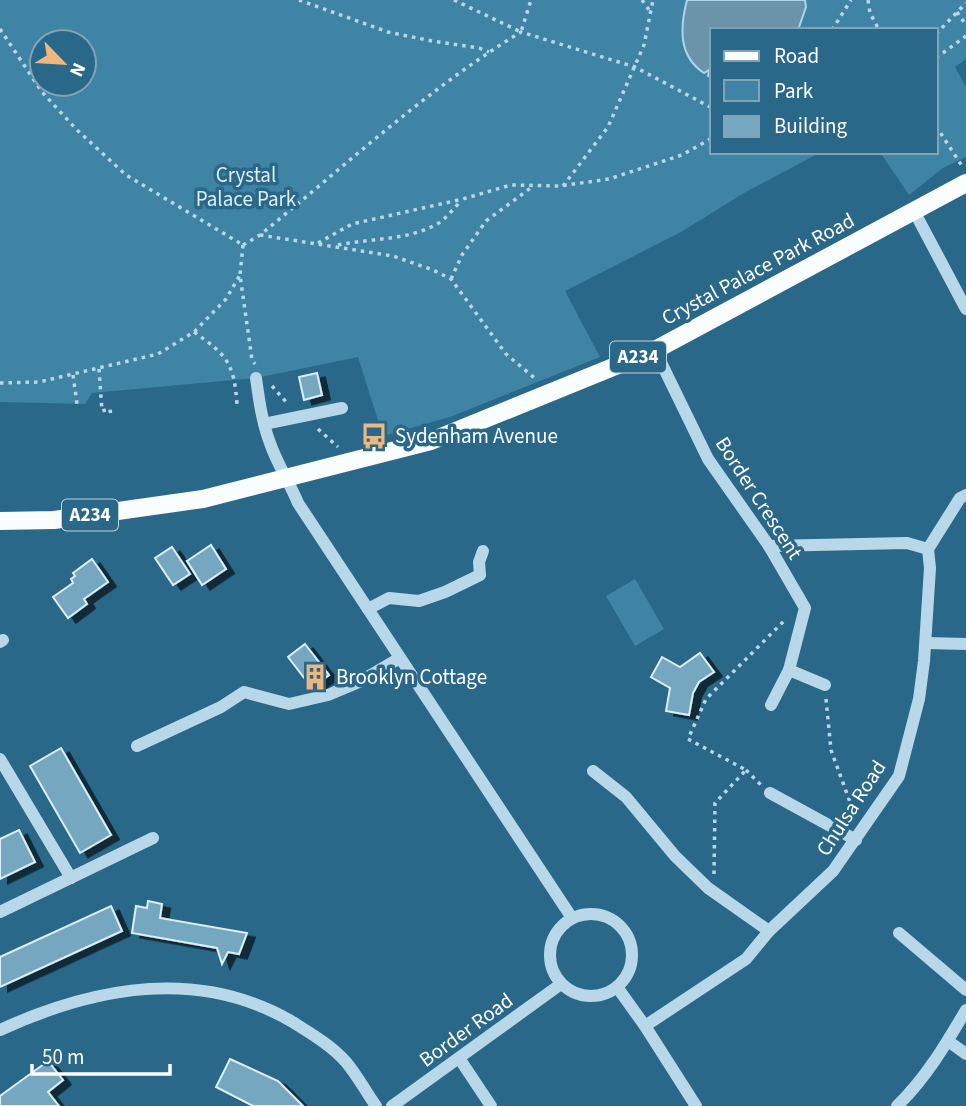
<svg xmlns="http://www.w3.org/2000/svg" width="966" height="1106" font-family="'Source Sans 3',sans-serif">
	<defs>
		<filter id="shadow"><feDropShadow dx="8" dy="4.5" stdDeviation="0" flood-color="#0009"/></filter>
	</defs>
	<rect width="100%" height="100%" fill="#2a6889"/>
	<g fill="#3f83a5" fill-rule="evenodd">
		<path d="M0,0H966V59L955,67L966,87V157L943,168L909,195L880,152H936V30H712V152H821L744,193L681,232L565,291L600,357L450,417L383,436L358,357L256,378L92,393L85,404L0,402ZM42,42H84V84H42Z"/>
		<polygon points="635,579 664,629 635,646 606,596"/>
	</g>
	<path fill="#6b93a9" stroke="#add5e9" stroke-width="2" d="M687,0H805L806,7L798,30H712V78L708,76L709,70L704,73C678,56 680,27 687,0Z"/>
	<g fill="#76a7c0" stroke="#dceef7" stroke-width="2" filter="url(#shadow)">
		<polygon points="317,373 322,395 304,400 299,377"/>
		<polygon points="211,545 226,569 202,585 187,561"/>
		<polygon points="172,547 190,574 173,585 155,558"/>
		<polygon points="92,559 108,582 84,599 87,604 68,618 53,597 73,583 71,579 75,576 73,573"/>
		<polygon points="305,644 329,675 312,688 288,657"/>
		<polygon points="700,653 714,672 699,682 693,693 689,715 666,711 670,688 651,677 662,657 680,667"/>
		<polygon points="61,748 111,835 80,853 30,766"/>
		<polygon points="19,830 35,862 0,879 0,839"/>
		<polygon points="148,901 162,904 160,918 247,933 239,954 228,952 222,964 217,948 132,933 136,906 147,908"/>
		<polygon points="111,906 122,931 0,987 0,957"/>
		<polygon points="230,1059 278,1081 303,1106 253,1106 216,1087"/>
		<polygon points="48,1061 63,1080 48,1092 59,1106 0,1106 0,1096"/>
	</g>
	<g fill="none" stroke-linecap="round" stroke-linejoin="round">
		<g stroke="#b8d8e9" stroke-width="3.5" stroke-dasharray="3.5 5" stroke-linecap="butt">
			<polyline points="299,0 388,32 432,41 479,48 489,52"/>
			<polyline points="454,0 521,32 531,0"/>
			<polyline points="642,0 649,10"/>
			<polyline points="868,0 870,13 879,30"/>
			<polyline points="957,12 966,25"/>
			<polyline points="0,29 42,92 77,130 126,175 243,245"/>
			<polyline points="832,30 851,0"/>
			<polyline points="936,34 966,3"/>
			<polyline points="936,58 966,36"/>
			<polyline points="936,126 962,166"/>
			<polyline points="563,186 608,127 644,45 653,0"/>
			<polyline points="260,235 393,256 433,270 451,279 506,354 537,380"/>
			<polyline points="318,243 352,224 463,199 511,185 560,186 609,179 682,155 712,138"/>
			<path d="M243,245L260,235C345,166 427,89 521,32L635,67L712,108"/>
			<polyline points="243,245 240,275 252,360 255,364"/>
			<path d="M338,245C371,238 406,241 437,224C446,219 454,208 461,201"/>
			<polyline points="451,279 462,255 486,221 532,187"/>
			<path d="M194,332C227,355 234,363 237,404"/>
			<polyline points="99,369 102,411 110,409 111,417"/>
			<polyline points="73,375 77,404"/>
			<polyline points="0,383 39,382 158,354 194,332 226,299 240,275"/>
			<polyline points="272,386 288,404"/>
			<polyline points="318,429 338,447"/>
			<polyline points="826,699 831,750 854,813"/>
			<polyline points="746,770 761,785"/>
			<polyline points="714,874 715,803 746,770 688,739 706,699 786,619"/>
		</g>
		<g stroke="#b8d8e9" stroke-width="12">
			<polyline points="914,211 966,309"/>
			<polyline points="655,350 708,459 769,546 805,608 789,670 771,705"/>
			<path d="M256,378C259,400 262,422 270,443C277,464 290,483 298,503L572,918"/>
			<polyline points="264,424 342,408"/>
			<polyline points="769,546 907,543 928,549"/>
			<polyline points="368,609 389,598 419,601 445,592 480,575 479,562 483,551"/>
			<polyline points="0,642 3,640"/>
			<polyline points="926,643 966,644"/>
			<polyline points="789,670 825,685"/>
			<polyline points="137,746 221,707 244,692 289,704 328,695 359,682 400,658"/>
			<polyline points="0,759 71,878"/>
			<polyline points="593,771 626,797 675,856 708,888 769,931"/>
			<polyline points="770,793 856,840"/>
			<polyline points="0,912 153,838"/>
			<circle cx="591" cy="955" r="41"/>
			<polyline points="899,933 966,990"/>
			<polyline points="617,987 645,1026 696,1106"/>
			<polyline points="645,1026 746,959 769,931 833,871 899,776 919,699 924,661 930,568 928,549 960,498 966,495"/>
			<path d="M0,1030C94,987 197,967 291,1021C310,1033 331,1045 346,1062C357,1075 366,1092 376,1106"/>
			<polyline points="948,1041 966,1054"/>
			<polyline points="459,1058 491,1106"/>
			<polyline points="392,1106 561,984"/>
			<path d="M897,1106C926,1078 946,1044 966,1010"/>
		</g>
		<polyline stroke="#fafdfe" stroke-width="18" points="0,521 54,520 203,499 431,441 655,350 966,183"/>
	</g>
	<defs>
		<g id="bus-bare" transform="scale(2.1)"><path d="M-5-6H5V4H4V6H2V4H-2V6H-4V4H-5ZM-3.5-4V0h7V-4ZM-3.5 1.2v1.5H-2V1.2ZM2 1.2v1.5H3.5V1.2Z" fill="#efb780" stroke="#2a6889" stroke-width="2.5" paint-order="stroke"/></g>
		<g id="building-bare" transform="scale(2.1)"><path d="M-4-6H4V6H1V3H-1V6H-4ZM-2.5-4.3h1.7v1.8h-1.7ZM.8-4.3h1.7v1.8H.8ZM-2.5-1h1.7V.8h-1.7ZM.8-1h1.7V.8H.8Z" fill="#efb780" stroke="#2a6889" stroke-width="2.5" paint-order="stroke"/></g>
	</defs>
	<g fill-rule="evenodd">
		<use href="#bus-bare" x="374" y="436"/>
		<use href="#building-bare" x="315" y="677"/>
	</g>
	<g text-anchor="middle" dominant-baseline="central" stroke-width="7" stroke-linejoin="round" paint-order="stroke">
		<g fill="#2a6889" stroke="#bfd2dc" stroke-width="2">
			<rect x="610" y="341.5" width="56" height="31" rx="5"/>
			<rect x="62" y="499.5" width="56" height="31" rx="5"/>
		</g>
		<g font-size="19" font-weight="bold" fill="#fff">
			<text x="638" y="357">A234</text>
			<text x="90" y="515">A234</text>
		</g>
		<g font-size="21" fill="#dceef7" stroke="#2a6889">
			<text x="246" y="175">Crystal<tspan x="246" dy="24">Palace Park</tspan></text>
		</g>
		<g font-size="21" fill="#fff" stroke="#2a6889">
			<text transform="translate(758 269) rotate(-28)">Crystal Palace Park Road</text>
			<text transform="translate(759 498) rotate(57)">Border Crescent</text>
			<text transform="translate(851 808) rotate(-57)">Chulsa Road</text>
			<text transform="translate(466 1030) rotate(-36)">Border Road</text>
		</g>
		<g font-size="21" fill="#fff" stroke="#2a6889" text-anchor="start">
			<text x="395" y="436">Sydenham Avenue</text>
			<text x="336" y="677">Brooklyn Cottage</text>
		</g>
	</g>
	<rect x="710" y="28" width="228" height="126" fill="#2a6889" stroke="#7fa4b8" stroke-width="2"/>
	<rect x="724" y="51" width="35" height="10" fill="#fafdfe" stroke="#7fa4b8" stroke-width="2"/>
	<text x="774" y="63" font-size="21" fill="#ffffff">Road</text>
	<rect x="724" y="80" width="35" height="21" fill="#3f83a5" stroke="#7fa4b8" stroke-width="2"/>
	<text x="774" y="98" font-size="21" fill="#ffffff">Park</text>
	<rect x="724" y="116" width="35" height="21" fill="#76a7c0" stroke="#7fa4b8" stroke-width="2"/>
	<text x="774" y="133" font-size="21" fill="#ffffff">Building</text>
	<g transform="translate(63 63) rotate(115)"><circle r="33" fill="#2a6889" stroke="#7fa4b8" stroke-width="2"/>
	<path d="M0-5L12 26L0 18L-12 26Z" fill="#efb780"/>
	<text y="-10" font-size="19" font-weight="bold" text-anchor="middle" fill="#ffffff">N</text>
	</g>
	<path d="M32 1064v10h138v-10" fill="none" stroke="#ffffff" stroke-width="3.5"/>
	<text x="42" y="1064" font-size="21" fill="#ffffff" stroke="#2a6889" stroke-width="5" paint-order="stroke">50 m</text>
</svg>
